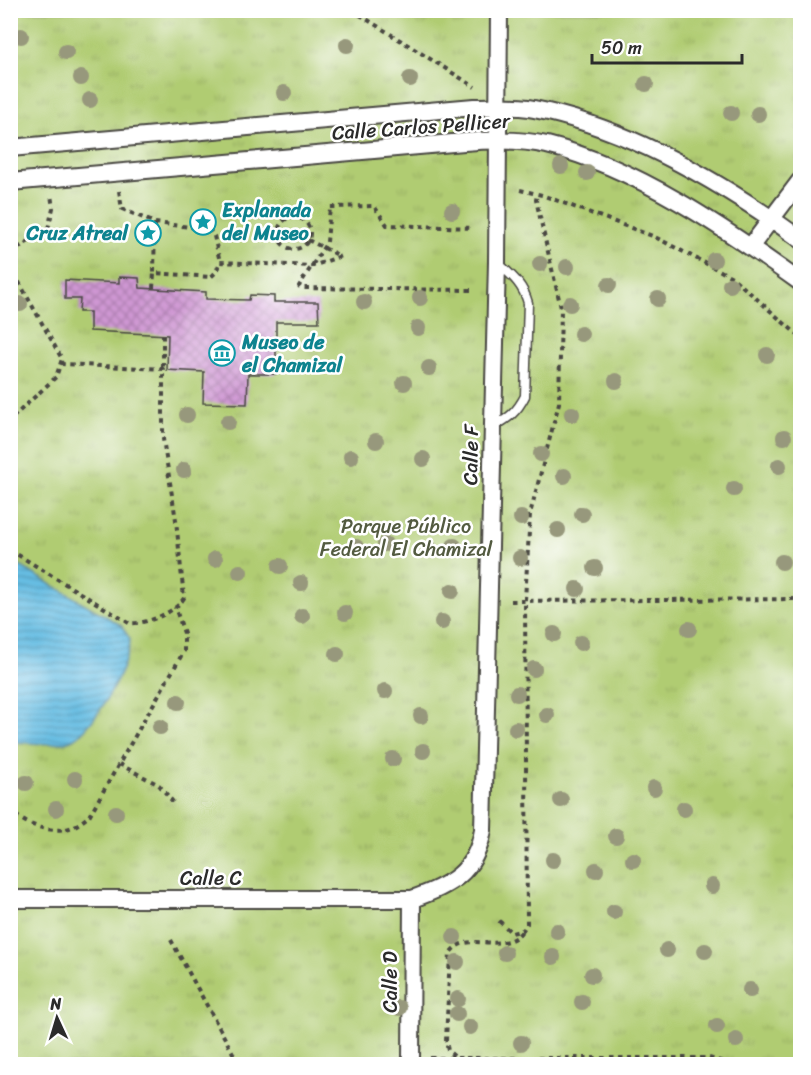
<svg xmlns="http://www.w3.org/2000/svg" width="811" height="1075" font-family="Sriracha,sans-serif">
	<defs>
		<pattern id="park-tufts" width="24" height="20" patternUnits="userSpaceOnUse" patternTransform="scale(1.5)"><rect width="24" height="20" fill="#b0cc72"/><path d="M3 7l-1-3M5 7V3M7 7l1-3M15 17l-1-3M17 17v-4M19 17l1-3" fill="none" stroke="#98af63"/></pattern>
		<pattern id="water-rules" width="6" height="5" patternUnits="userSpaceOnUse" patternTransform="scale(1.5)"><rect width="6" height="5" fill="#66bde3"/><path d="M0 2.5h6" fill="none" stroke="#549ab8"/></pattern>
		<pattern id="building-cross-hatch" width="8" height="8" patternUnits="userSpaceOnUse" patternTransform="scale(1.5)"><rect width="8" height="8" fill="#cf97d3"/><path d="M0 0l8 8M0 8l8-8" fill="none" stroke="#a87bab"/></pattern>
	</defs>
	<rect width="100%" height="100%" fill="#fff"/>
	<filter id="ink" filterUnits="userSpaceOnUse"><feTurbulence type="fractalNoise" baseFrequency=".0167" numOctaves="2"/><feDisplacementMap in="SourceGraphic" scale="12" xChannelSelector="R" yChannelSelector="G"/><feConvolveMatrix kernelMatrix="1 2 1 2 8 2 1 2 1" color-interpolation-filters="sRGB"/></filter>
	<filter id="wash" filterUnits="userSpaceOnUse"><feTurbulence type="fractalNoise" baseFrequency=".008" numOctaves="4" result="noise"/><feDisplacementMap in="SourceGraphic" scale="24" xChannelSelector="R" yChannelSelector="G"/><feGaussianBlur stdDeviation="1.35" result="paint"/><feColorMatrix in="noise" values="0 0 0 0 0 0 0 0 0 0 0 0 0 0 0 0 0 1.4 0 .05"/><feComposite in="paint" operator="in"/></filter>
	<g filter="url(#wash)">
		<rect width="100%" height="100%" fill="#ebe3c3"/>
		<rect fill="url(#park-tufts)" stroke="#6e7c4e" stroke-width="1.5" x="11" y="11" width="789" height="1053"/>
		<path fill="url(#water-rules)" stroke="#487487" stroke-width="1.5" d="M15,563L121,625L130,639C131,662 93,732 71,740C53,747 29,742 11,742L10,564Z"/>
		<g id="blocks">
			<polygon fill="url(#building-cross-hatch)" points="119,277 139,278 140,288 206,292 206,299 249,300 250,295 274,296 274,302 318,302 319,322 276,322 276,374 248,374 247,404 203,403 204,372 167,370 168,335 90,331 90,312 79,312 80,299 65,299 65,280 119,283"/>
		</g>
	</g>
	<g filter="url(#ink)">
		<use href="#blocks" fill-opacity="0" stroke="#484742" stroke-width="1.5"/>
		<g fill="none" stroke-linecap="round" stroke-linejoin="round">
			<g stroke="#484742" stroke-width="11">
				<path id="lane" d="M493,427C509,418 517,412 525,396L528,303C523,284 511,275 497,262"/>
			</g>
			<g stroke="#484742" stroke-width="20">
				<g id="street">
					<path d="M10,148L474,107C494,107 515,105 534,109C627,127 724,184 800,239"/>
					<path d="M10,182L464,142C491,140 520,139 547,145C636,167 726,229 800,282"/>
					<polyline points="751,246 800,181"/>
					<path d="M10,899H412C450,886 476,872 483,830L497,262L499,10"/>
					<polyline points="411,1064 412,899"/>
				</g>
			</g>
			<g stroke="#484742" stroke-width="4" stroke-dasharray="4.5 4.5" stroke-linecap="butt">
				<polyline points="352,10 475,87"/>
				<polyline points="520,190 542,195 655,237 732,277 800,337"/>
				<polyline points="119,191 122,209 155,223 209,229 214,236 220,262 313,266 341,256"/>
				<circle cx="294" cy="233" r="16"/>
				<polyline points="155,223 154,273 211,277 216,272 220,262"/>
				<polyline points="308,240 340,256"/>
				<polyline points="10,253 48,229 53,208 51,195"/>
				<polyline points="10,266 62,359 56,377 10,420"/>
				<polyline points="153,288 154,273"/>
				<polyline points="471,290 301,288 299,286 327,242 330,207 374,206 387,225 473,228"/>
				<polyline points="163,335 163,369"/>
				<path d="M10,550L129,623C144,625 175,613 184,598L176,520L163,439V369L62,364"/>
				<polyline points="511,601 800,599"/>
				<polyline points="119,764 159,785 173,802"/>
				<path d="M10,808C20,825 54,835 72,827C78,825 84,820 89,816L184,651V633L175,607"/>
				<polyline points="499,921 512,933 523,930 527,924 525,600 530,514 559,403 561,308 536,200 537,194"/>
				<polyline points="171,940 239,1064"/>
				<path d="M454,1056L448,1051L446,1041L450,953C466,929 504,956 522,931"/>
				<polyline points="430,1058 709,1058 732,1064"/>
			</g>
			<use href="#lane" stroke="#fff" stroke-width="8"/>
			<use href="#street" stroke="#fff" stroke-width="16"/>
		</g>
		<g fill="#97987b">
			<circle cx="21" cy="36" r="8"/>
			<circle cx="347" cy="45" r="8"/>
			<circle cx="66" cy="52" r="8"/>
			<circle cx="81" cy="78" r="8"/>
			<circle cx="410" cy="79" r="8"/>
			<circle cx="646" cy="84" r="8"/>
			<circle cx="284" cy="93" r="8"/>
			<circle cx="90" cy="100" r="8"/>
			<circle cx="731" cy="113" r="8"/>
			<circle cx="758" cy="114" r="8"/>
			<circle cx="561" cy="166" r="8"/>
			<circle cx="587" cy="173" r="8"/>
			<circle cx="452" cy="211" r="8"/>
			<circle cx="714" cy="260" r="8"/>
			<circle cx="540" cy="264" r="8"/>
			<circle cx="567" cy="267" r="8"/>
			<circle cx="609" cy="285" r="8"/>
			<circle cx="730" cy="285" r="8"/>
			<circle cx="420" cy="298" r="8"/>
			<circle cx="658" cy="299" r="8"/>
			<circle cx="364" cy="302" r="8"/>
			<circle cx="20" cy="304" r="8"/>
			<circle cx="570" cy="304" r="8"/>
			<circle cx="418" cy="328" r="8"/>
			<circle cx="581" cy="334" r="8"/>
			<circle cx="767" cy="355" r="8"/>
			<circle cx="429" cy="368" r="8"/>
			<circle cx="616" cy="381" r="8"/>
			<circle cx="404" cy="383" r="8"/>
			<circle cx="572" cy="414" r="8"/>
			<circle cx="187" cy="415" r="8"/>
			<circle cx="228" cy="422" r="8"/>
			<circle cx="784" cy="437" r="8"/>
			<circle cx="376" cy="441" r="8"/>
			<circle cx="541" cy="454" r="8"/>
			<circle cx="351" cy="457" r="8"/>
			<circle cx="423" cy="459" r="8"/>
			<circle cx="779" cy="466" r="8"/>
			<circle cx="184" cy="470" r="8"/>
			<circle cx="564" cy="476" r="8"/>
			<circle cx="734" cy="489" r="8"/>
			<circle cx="582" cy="514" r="8"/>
			<circle cx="521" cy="518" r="8"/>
			<circle cx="558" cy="530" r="8"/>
			<circle cx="385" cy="544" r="8"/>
			<circle cx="454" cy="546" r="8"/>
			<circle cx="356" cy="547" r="8"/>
			<circle cx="430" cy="549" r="8"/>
			<circle cx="520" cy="558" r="8"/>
			<circle cx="215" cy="559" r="8"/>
			<circle cx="782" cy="562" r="8"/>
			<circle cx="280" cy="566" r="8"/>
			<circle cx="595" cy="568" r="8"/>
			<circle cx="240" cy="572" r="8"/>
			<circle cx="301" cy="583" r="8"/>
			<circle cx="577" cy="589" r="8"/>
			<circle cx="452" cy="591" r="8"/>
			<circle cx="345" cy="613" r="8"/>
			<circle cx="302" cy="616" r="8"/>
			<circle cx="442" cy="622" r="8"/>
			<circle cx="689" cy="629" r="8"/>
			<circle cx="554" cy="634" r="8"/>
			<circle cx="581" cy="643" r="8"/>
			<circle cx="337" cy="654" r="8"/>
			<circle cx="534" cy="669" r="8"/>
			<circle cx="385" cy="691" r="8"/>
			<circle cx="517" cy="694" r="8"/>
			<circle cx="178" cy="702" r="8"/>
			<circle cx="547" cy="715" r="8"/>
			<circle cx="421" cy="716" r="8"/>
			<circle cx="160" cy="727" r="8"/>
			<circle cx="516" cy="729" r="8"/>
			<circle cx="423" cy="751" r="8"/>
			<circle cx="393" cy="759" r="8"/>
			<circle cx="75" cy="779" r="8"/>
			<circle cx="26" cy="783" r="8"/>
			<circle cx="654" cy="788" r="8"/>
			<circle cx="561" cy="800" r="8"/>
			<circle cx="56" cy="809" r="8"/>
			<circle cx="684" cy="809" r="8"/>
			<circle cx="116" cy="813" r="8"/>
			<circle cx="616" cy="836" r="8"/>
			<circle cx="553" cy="860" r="8"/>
			<circle cx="633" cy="860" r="8"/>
			<circle cx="596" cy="870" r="8"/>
			<circle cx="712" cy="886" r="8"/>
			<circle cx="614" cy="912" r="8"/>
			<circle cx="557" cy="931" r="8"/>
			<circle cx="454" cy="937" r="8"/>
			<circle cx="667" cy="950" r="8"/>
			<circle cx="705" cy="951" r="8"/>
			<circle cx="505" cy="953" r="8"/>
			<circle cx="553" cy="957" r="8"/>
			<circle cx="457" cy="962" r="8"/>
			<circle cx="592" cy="975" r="8"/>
			<circle cx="750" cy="990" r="8"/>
			<circle cx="458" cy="999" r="8"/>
			<circle cx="582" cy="1002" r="8"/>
			<circle cx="399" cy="1008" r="8"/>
			<circle cx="457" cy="1014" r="8"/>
			<circle cx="717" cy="1026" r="8"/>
			<circle cx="470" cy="1027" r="8"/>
			<circle cx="736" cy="1040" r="8"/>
			<circle cx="521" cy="1043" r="8"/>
		</g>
	</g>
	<defs>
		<g id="sight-ring" transform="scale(1.35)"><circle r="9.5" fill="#fff" stroke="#0f9aa8" stroke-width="1.5"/><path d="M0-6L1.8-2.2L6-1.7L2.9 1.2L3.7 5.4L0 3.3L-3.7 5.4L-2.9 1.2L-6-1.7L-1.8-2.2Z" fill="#0f9aa8"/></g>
		<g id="museum-ring" transform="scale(1.35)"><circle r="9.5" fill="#fff" stroke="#0f9aa8" stroke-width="1.5"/><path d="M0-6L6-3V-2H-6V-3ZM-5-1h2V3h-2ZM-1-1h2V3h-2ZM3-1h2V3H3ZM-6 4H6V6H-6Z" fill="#0f9aa8"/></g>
	</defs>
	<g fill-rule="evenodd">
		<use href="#sight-ring" x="203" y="222"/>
		<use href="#sight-ring" x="148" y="233"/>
		<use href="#museum-ring" x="222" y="353"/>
	</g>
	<g text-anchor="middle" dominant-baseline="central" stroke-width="5" stroke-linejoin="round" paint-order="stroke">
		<g font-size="20" fill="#2b2b2b" stroke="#fff">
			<text transform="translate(421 127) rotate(-4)">Calle Carlos Pellicer</text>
			<text transform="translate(471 455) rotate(-89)">Calle F</text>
			<text x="211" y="878">Calle C</text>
			<text transform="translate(390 982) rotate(-90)">Calle D</text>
		</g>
		<g font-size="20" font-weight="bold" fill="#0d838f" stroke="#fff" text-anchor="start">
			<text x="222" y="210">Explanada<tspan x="222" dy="23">del Museo</tspan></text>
			<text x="128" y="233" text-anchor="end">Cruz Atreal</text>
			<text x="242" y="342">Museo de<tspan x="242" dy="23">el Chamizal</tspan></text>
		</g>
		<g font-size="20" fill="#535b40" stroke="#fff">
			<text x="406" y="526">Parque Público<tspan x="406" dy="23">Federal El Chamizal</tspan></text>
		</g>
	</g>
	<rect width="811" height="1075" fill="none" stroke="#fff" stroke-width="36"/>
	<g transform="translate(57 1018) rotate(356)" stroke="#ffffff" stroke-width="4.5" paint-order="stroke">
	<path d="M0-4.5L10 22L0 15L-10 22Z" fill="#2b2b2b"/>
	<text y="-9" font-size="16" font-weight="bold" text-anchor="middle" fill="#2b2b2b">N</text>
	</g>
	<path d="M592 54v9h150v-9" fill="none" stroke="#2b2b2b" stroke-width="3"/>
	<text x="601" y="54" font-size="18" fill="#2b2b2b" stroke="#ffffff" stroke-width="4.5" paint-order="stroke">50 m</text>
</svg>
